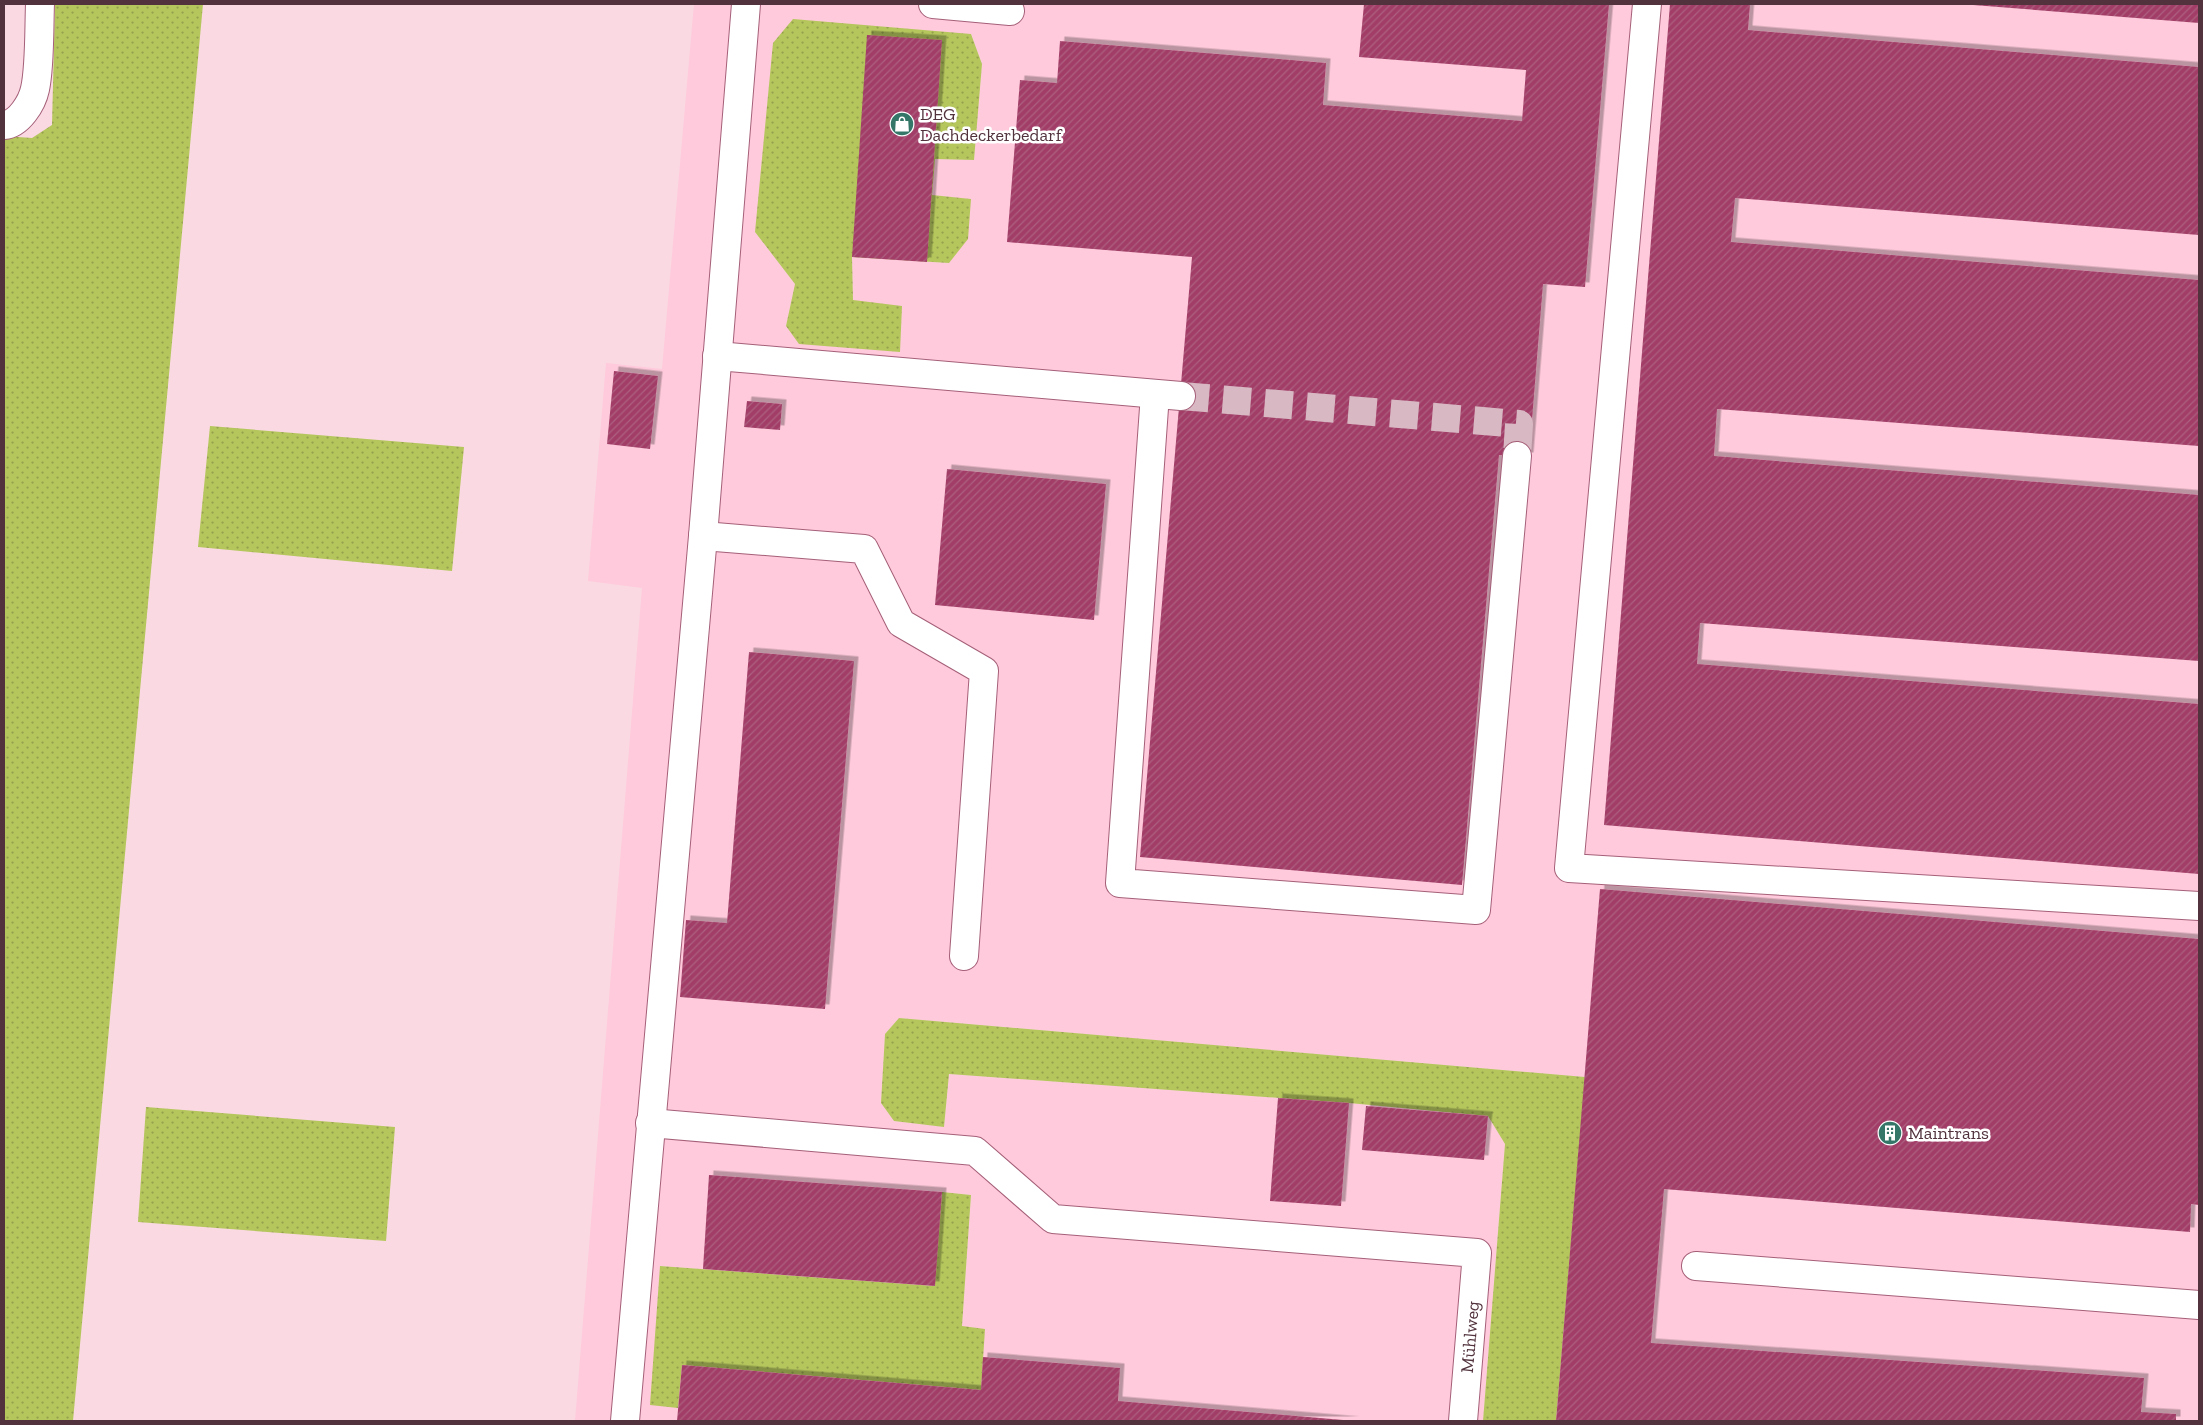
<svg xmlns="http://www.w3.org/2000/svg" width="2203" height="1425" font-family="'Zilla Slab',serif">
	<defs>
		<pattern id="grass-dots" width="8" height="8" patternUnits="userSpaceOnUse" patternTransform="scale(1.25)"><rect width="8" height="8" fill="#b5c65d"/><path d="M2 2h.1M6 6h.1" fill="none" stroke="#96a14e" stroke-width="1.8" stroke-linecap="round"/></pattern>
		<pattern id="building-hatch" width="6" height="6" patternUnits="userSpaceOnUse" patternTransform="scale(1.25)"><rect width="6" height="6" fill="#a23e68"/><path d="M-1 1l2-2M0 6l6-6M5 7l2-2" fill="none" stroke="#ac5f7f"/></pattern>
		<filter id="shadow"><feDropShadow dx="4.5" dy="-4.5" stdDeviation="0" flood-color="#0004"/></filter>
	</defs>
	<rect width="100%" height="100%" fill="#fad9e3"/>
	<path fill="#ffcadb" fill-rule="evenodd" d="M694,4H2199V1421H1556L1584,1077L899,1018L885,1034L881,1103L894,1121L944,1127L949,1074L1349,1103L1488,1116L1505,1144L1483,1421H575L642,588L588,581L606,363L662,369ZM971,34L982,63L974,160L934,159L932,195L949,263L852,257L853,300L786,326L795,284L755,232ZM942,1192L971,1195L962,1327L981,1390L682,1365L660,1266L935,1286Z"/>
	<g fill="url(#grass-dots)">
		<polygon points="55,4 203,4 73,1421 4,1421 4,136 32,138 52,125"/>
		<polygon points="793,19 971,34 982,64 974,160 935,159 932,195 971,199 968,239 949,263 852,257 853,300 902,306 900,352 799,344 786,326 795,284 755,232 773,43"/>
		<polygon points="210,426 464,447 452,571 198,547"/>
		<polygon points="899,1018 1585,1077 1556,1421 1483,1421 1505,1144 1488,1116 1349,1103 949,1074 944,1127 894,1121 881,1103 885,1034"/>
		<polygon points="146,1107 395,1127 386,1241 138,1222"/>
		<polygon points="942,1192 971,1195 962,1326 985,1329 981,1390 682,1365 678,1408 650,1405 660,1266 934,1286"/>
	</g>
	<g fill="url(#building-hatch)" filter="url(#shadow)">
		<polygon points="1364,4 1609,4 1585,287 1543,284 1529,457 1499,455 1462,885 1140,857 1192,257 1007,242 1020,80 1057,83 1060,41 1326,63 1323,105 1522,121 1526,70 1359,57"/>
		<polygon points="1670,4 1750,4 1748,30 2199,67 2199,235 1735,198 1731,242 2199,280 2199,446 1717,409 1714,456 2199,495 2199,661 1700,623 1697,664 2199,704 2199,874 1604,825"/>
		<polygon points="1973,4 2199,4 2199,23 1973,5"/>
		<polygon points="867,35 942,40 927,262 852,257"/>
		<polygon points="614,371 658,376 650,449 607,444"/>
		<polygon points="747,401 782,404 780,430 744,427"/>
		<polygon points="947,469 1106,484 1094,620 935,605"/>
		<polygon points="749,652 854,661 825,1009 680,997 686,920 727,923"/>
		<polygon points="1600,889 2199,939 2199,1205 2191,1204 2190,1232 1664,1189 1651,1343 2144,1378 2141,1412 2176,1414 2176,1421 1556,1421"/>
		<polygon points="1278,1098 1349,1103 1341,1206 1270,1201"/>
		<polygon points="1366,1106 1488,1116 1484,1160 1362,1150"/>
		<polygon points="709,1175 942,1192 935,1286 703,1269"/>
		<polygon points="983,1357 1120,1368 1118,1401 1355,1421 677,1421 682,1365 981,1390"/>
	</g>
	<g fill="none" stroke-linecap="round" stroke-linejoin="round">
		<polyline stroke="#d8b8c2" stroke-width="28" stroke-dasharray="28 14" stroke-linecap="butt" points="1181,396 1519,424 1517,456"/>
		<g stroke="#a55f79" stroke-width="30">
			<g id="minor">
				<polyline points="933,4 1010,11"/>
				<polyline points="1647,4 1569,868 2199,906"/>
				<path d="M4,125C19,124 32,103 35,89C40,67 39,28 40,4"/>
				<polyline points="717,356 1181,396"/>
				<polyline points="1155,394 1120,883 1476,910 1517,456"/>
				<polyline points="703,536 864,549 901,623 984,671 964,956"/>
				<polyline points="650,1123 975,1151 1053,1219 1477,1253 1463,1421"/>
				<polyline points="1696,1266 2199,1305"/>
				<polyline points="625,1421 703,536 746,4"/>
			</g>
		</g>
		<use href="#minor" stroke="#fff" stroke-width="28"/>
	</g>
	<defs>
		<g id="shop-disc" transform="scale(1.25)"><circle r="9.5" fill="#347668" stroke="#fff"/><path d="M-5-2.5h2.3a2.7 3.5 0 0 1 5.4 0H5L5.5 6h-11ZM-1.5-2.5h3a1.5 2.3 0 0 0-3 0Z" fill="#fff"/></g>
		<g id="building-disc" transform="scale(1.25)"><circle r="9.5" fill="#347668" stroke="#fff"/><path d="M-4-6H4V6H1V3H-1V6H-4ZM-2.5-4.3h1.7v1.8h-1.7ZM.8-4.3h1.7v1.8H.8ZM-2.5-1h1.7V.8h-1.7ZM.8-1h1.7V.8H.8Z" fill="#fff"/></g>
	</defs>
	<g fill-rule="evenodd">
		<use href="#shop-disc" x="902" y="124"/>
		<use href="#building-disc" x="1890" y="1133"/>
	</g>
	<g text-anchor="middle" dominant-baseline="central" stroke-width="5" stroke-linejoin="round" paint-order="stroke">
		<g font-size="18" fill="#51323d" stroke="#fff" text-anchor="start">
			<text x="920" y="114">DEG<tspan x="920" dy="21">Dachdeckerbedarf</tspan></text>
			<text x="1908" y="1133">Maintrans</text>
		</g>
		<g font-size="18" fill="#51323d" stroke="#fff">
			<text transform="translate(1470 1337) rotate(-85)">Mühlweg</text>
		</g>
	</g>
	<rect width="2203" height="1425" fill="none" stroke="#51323d" stroke-width="10"/>
</svg>
